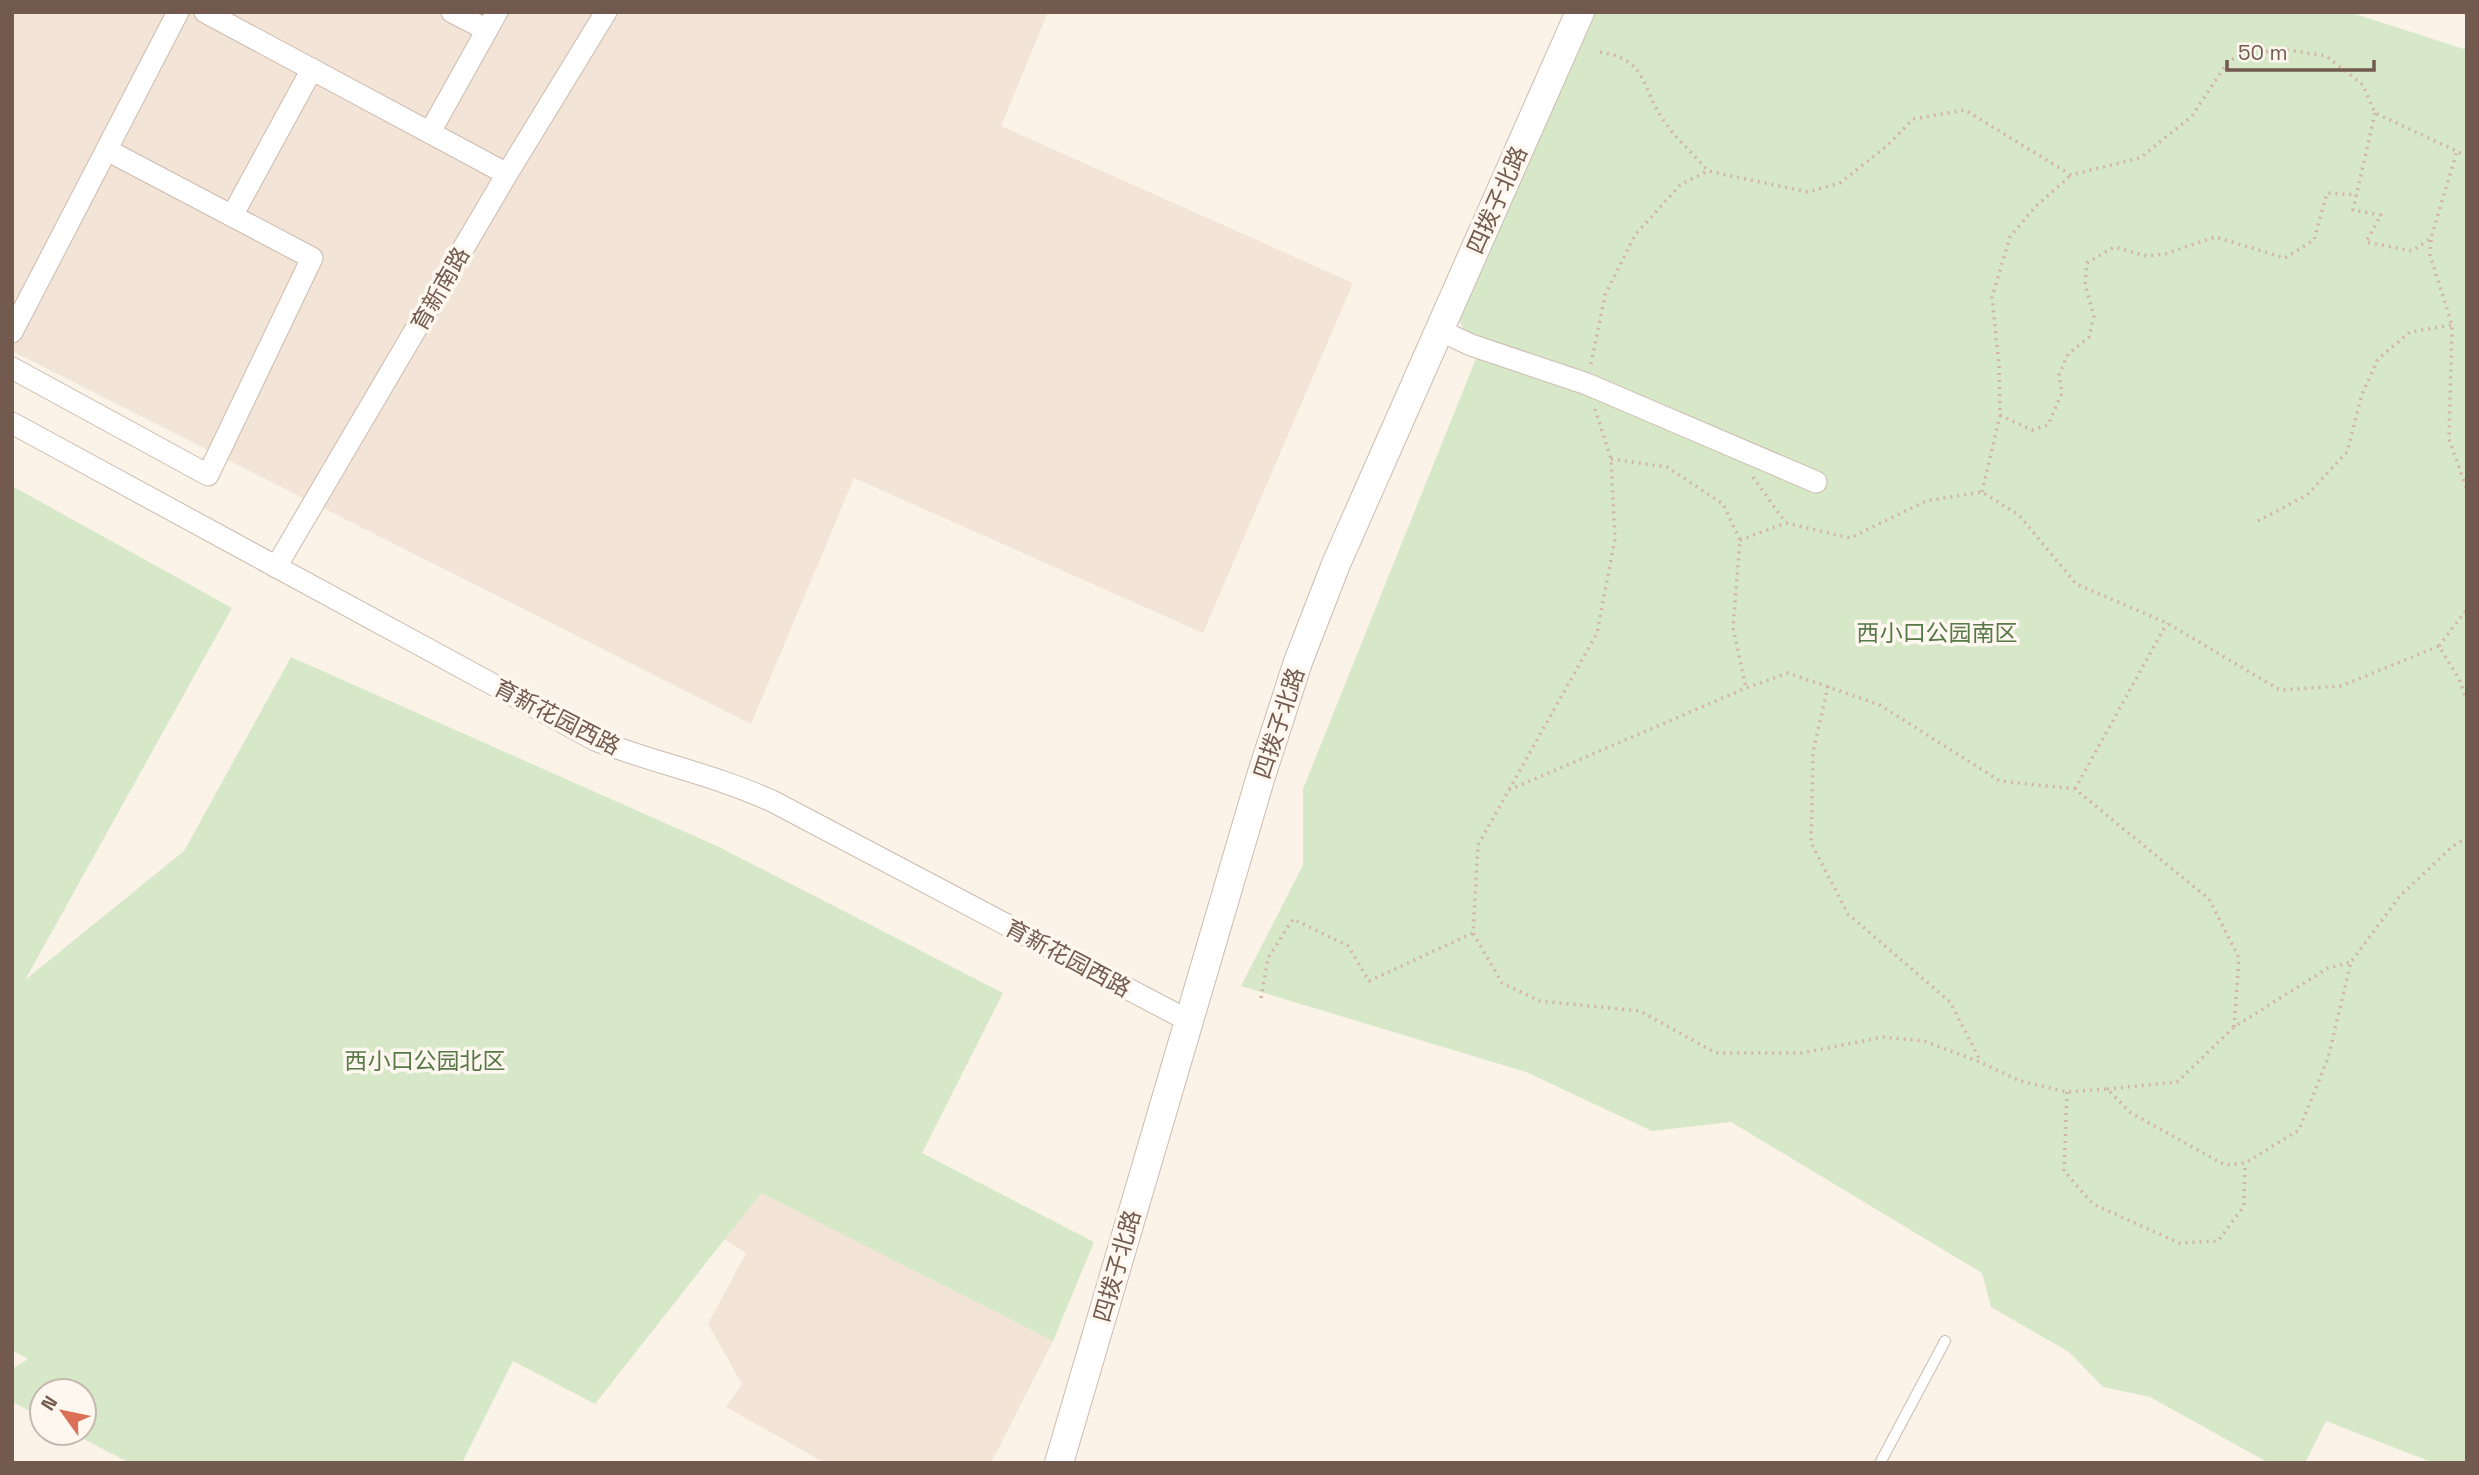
<svg xmlns="http://www.w3.org/2000/svg" width="2479" height="1475" font-family="'Space Grotesk','Noto Sans SC',sans-serif">
	<rect width="100%" height="100%" fill="#fbf3e8"/>
	<g fill="#f2e5d7">
		<polygon points="12,12 1048,12 1001,126 1353,283 1203,633 854,478 751,724 12,351"/>
		<polygon points="760,1192 1053,1341 991,1463 825,1463 726,1407 742,1384 708,1324 746,1253 724,1239"/>
	</g>
	<g fill="#d6e8c8">
		<polygon points="1585,12 2349,12 2467,50 2467,1463 2434,1463 2326,1421 2305,1463 2269,1463 2150,1397 2103,1387 2069,1352 1991,1307 1982,1273 1731,1122 1652,1131 1526,1072 1241,986 1303,865 1303,789 1477,356 1454,310"/>
		<polygon points="12,486 232,608 25,980 184,851 291,657 719,847 1003,993 922,1153 1094,1242 1053,1341 761,1193 595,1404 513,1361 462,1463 130,1463 72,1433 84,1433 84,1391 42,1391 42,1417 12,1402 12,1369 28,1359 12,1350"/>
	</g>
	<g fill="none" stroke-linecap="round" stroke-linejoin="round">
		<g stroke="#ccbbaf" stroke-width="12">
			<polyline id="service" points="1880,1463 1945,1341"/>
		</g>
		<g stroke="#ccbbaf" stroke-width="23">
			<g id="minor">
				<polyline points="205,12 507,174"/>
				<polyline points="452,12 487,30"/>
				<polyline points="430,132 497,12"/>
				<polyline points="232,216 312,69"/>
				<polyline points="1439,330 1471,345 1587,384 1816,482"/>
				<polyline points="12,332 178,12"/>
				<polyline points="12,368 208,475 312,258 107,150"/>
				<path d="M12,423L595,740C654,763 716,775 774,802L1189,1021"/>
				<polyline points="276,567 507,174 606,12"/>
			</g>
		</g>
		<g stroke="#ccbbaf" stroke-width="30">
			<polyline id="tertiary" points="1059,1463 1261,776 1298,662 1336,564 1580,12"/>
		</g>
		<g stroke="#d3b5a5" stroke-width="3.5" stroke-dasharray="2 5" stroke-linecap="butt">
			<path d="M1600,52C1649,60 1640,87 1664,121C1676,139 1694,154 1708,171"/>
			<polyline points="2375,113 2353,210 2381,215 2366,242 2412,251 2431,238 2457,151"/>
			<polyline points="2431,240 2430,255 2452,325 2449,439 2467,490"/>
			<polyline points="1591,364 1605,295 1635,235 1681,184 1708,171 1808,192 1840,183 1888,145 1913,119 1965,110 2071,175 2140,158 2192,116 2229,60 2280,49 2326,56 2363,85 2375,113 2467,156"/>
			<polyline points="1595,409 1611,459 1615,539 1597,633 1478,845 1473,933 1502,983 1540,1001 1640,1011 1716,1053 1802,1053 1883,1037 1924,1041 1980,1062 2020,1081 2067,1092 2107,1089 2131,1113 2225,1165 2245,1163 2299,1130 2328,1058 2351,962 2400,896 2453,846 2467,838"/>
			<polyline points="2000,415 2032,430 2048,425 2062,393 2059,375 2068,354 2089,337 2094,316 2085,285 2087,263 2114,247 2147,256 2165,254 2215,237 2285,258 2314,240 2327,193 2357,195"/>
			<polyline points="1611,459 1667,467 1723,504 1740,540 1733,628 1746,688"/>
			<polyline points="1753,477 1785,522"/>
			<polyline points="1982,492 2000,415 1999,365 1992,297 2010,237 2034,208 2071,175"/>
			<polyline points="2258,521 2307,495 2347,452 2362,394 2378,359 2410,332 2452,325"/>
			<polyline points="1740,540 1786,523 1850,538 1926,501 1982,492 2019,515 2076,584 2167,623 2280,690 2341,686 2439,646 2459,679 2467,701"/>
			<polyline points="2439,646 2467,609"/>
			<polyline points="1828,686 1813,752 1811,843 1848,914 1950,1002 1980,1060"/>
			<polyline points="2075,789 2167,623"/>
			<polyline points="1509,790 1746,688 1788,673 1880,705 2000,781 2075,789 2098,808 2209,899 2239,958 2234,1027"/>
			<polyline points="1261,998 1268,958 1293,919 1348,946 1369,981 1473,933"/>
			<polyline points="2107,1089 2177,1082 2234,1027 2328,968 2351,962"/>
			<polyline points="2067,1092 2064,1171 2093,1204 2179,1243 2218,1241 2244,1206 2245,1163"/>
		</g>
		<use href="#service" stroke="#fff" stroke-width="10"/>
		<use href="#minor" stroke="#fff" stroke-width="21"/>
		<use href="#tertiary" stroke="#fff" stroke-width="28"/>
	</g>
	<g text-anchor="middle" dominant-baseline="central" stroke-width="7" stroke-linejoin="round" paint-order="stroke">
		<g font-size="23" fill="#735a4e" stroke="#fef7ef">
			<text transform="translate(1497 200) rotate(-66)">四拨子北路</text>
			<text transform="translate(440 289) rotate(-60)">育新南路</text>
			<text transform="translate(557 717) rotate(27)">育新花园西路</text>
			<text transform="translate(1279 723) rotate(-72)">四拨子北路</text>
			<text transform="translate(1068 958) rotate(28)">育新花园西路</text>
			<text transform="translate(1117 1266) rotate(-74)">四拨子北路</text>
		</g>
		<g font-size="23" fill="#577847" stroke="#fef7ef">
			<text x="1937" y="633">西小口公园南区</text>
			<text x="425" y="1061">西小口公园北区</text>
		</g>
	</g>
	<rect width="2479" height="1475" fill="none" stroke="#735a4e" stroke-width="28"/>
	<g transform="translate(63 1412) rotate(303)"><circle r="33" fill="#fef7ef" stroke="#c6b8af" stroke-width="2"/>
	<path d="M0-5L12 26L0 18L-12 26Z" fill="#db6f58"/>
	<text y="-10" font-size="19" font-weight="bold" text-anchor="middle" fill="#735a4e">N</text>
	</g>
	<path d="M2227 60v10h147v-10" fill="none" stroke="#735a4e" stroke-width="3.5"/>
	<text x="2238" y="60" font-size="21" fill="#735a4e" stroke="#fef7ef" stroke-width="5" paint-order="stroke">50 m</text>
</svg>
